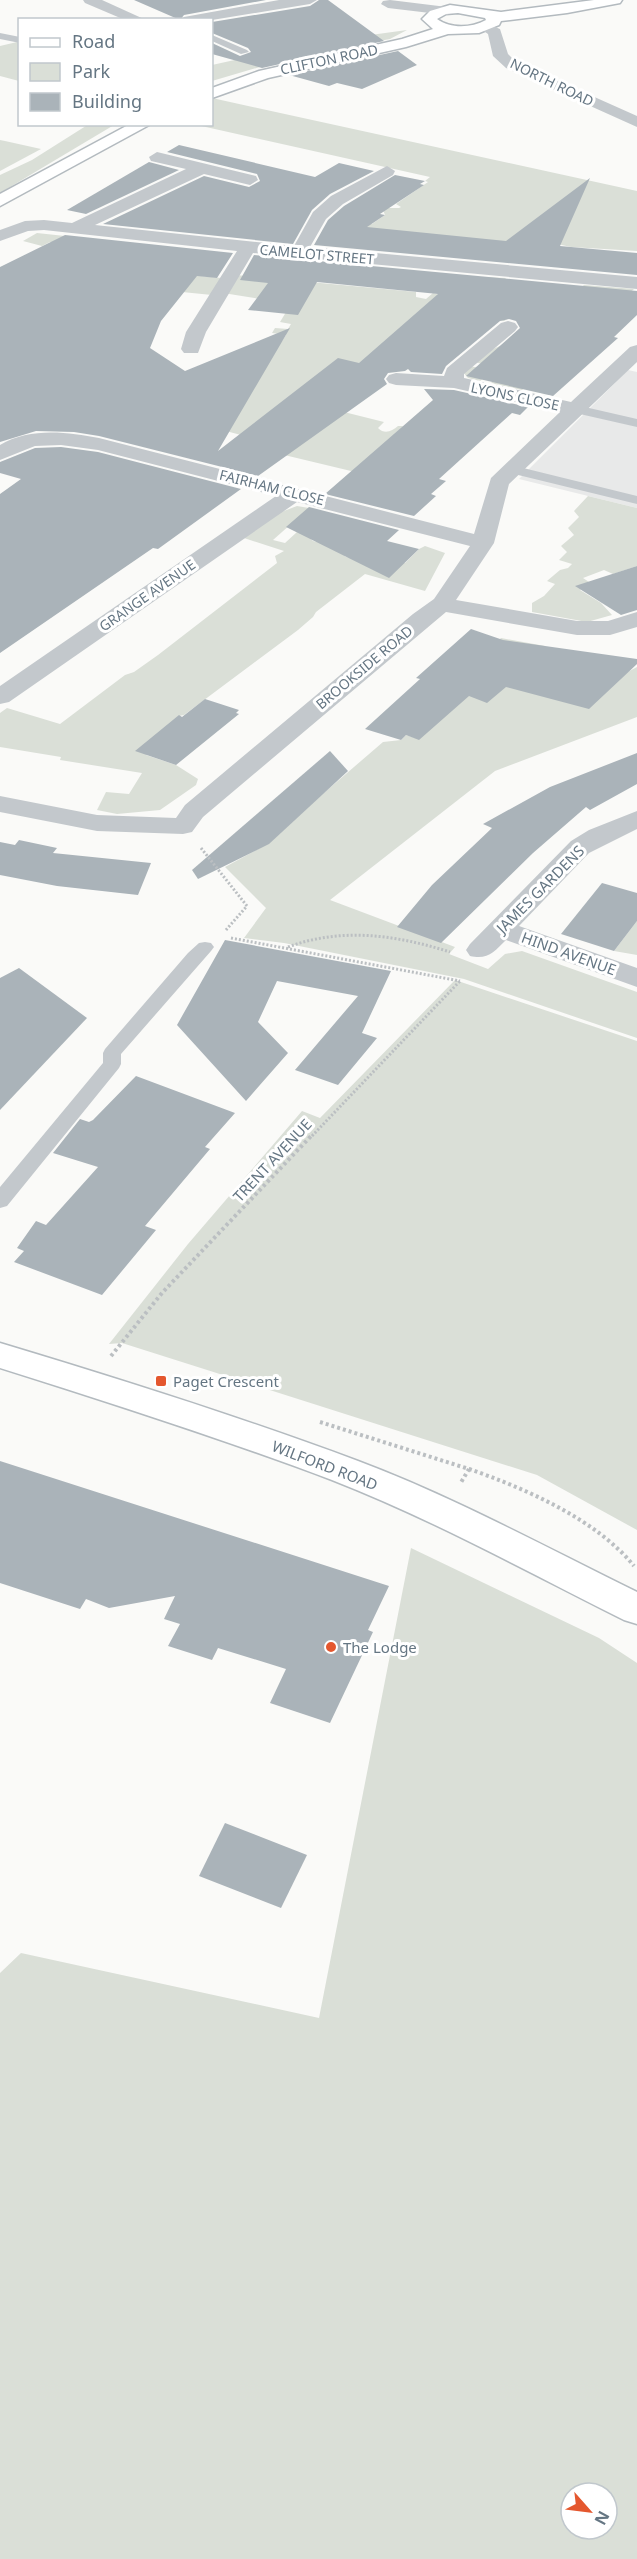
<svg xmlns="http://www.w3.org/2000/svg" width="637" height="2559" font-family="'Noto Sans',sans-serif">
	<rect width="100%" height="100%" fill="#fafaf8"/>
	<polygon fill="#e8e9e9" points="628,370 637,372 637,508 519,479"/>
	<g fill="#dadfd7" fill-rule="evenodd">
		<polygon points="407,30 390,39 287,59 212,81 212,65 312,43"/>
		<polygon points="17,42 19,43 19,81 0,76 0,46"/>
		<polygon points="212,98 637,191 637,251 571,247 548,242 547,245 344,234 367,223 372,224 385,215 383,210 386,208 399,208 401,207 396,204 428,182 425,181 430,177 197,125 212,124"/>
		<polygon points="89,124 114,125 0,193 0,175 32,160"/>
		<polygon points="0,140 5,141 41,149 0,171"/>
		<path d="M37,233L93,239L182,274L221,278L212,295L132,287L120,328L191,378L282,341L286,335L272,333L275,328L288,329L291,324L280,322L291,304L223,293L236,275L416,292V297L426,299L433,293L440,295L481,277L506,278L501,284L571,296L584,285L634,289L522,390L491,383L501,375L491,372L480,381L468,378L463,372L469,366L491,370L495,367L474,362L488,351L512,341L534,321L512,316L504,321L436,311L344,412L384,422L378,428C385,435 392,431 398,426H403L358,476L351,471L247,446L241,435L222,430L0,286L79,250L50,242L42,246L23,241Z"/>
		<polygon points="588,496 637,508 637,566 613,574 604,570 583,578 592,584 580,590 601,603 612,615 587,622 532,612 532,603 544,596 555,584 547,581 560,570 568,568 572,564 559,560 567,552 561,546 574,535 568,528 579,517 574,511"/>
		<polygon points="297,506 309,508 273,540 285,543 297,532 307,535 313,541 336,547 346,557 405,563 419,549 425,546 445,553 425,591 365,574 316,612 313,617 298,630 184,715 179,716 146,755 176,765 198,779 196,785 160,810 117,814 97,810 106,792 129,794 142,773 60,760 61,757 0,747 0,713 7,708 60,724 125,675 134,672 158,655 277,563 275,556 284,551 241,537 276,514"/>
		<polygon points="501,638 545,646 537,666 620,676 637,667 637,717 495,771 330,900 455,947 449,954 488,969 505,954 522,951 637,992 637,1038 464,979 284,943 244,938 266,908 225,867 260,848 383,742 401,740 406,735 419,739 469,667"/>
		<polygon points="637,921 637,955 614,951"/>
		<polygon points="455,980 637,1041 637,1530 537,1475 122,1343 109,1344 188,1244 302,1111 320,1118"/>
		<path d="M411,1548L599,1638L637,1663V2559H0V1973L21,1953L319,2018ZM571,2493H607V2529H571Z"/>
	</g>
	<g fill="#aab3b9">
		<polygon points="134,0 266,0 184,15 180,20"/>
		<polygon points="319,0 328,0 384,41 262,68 212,54 212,43 240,56 251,52 248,48 212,33 212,22 310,6"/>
		<polygon points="398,51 417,65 362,89 337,83 329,86 289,75"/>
		<polygon points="179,145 315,177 339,163 374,171 330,194 312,210 293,244 103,224 204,176 249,187 260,181 257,174 167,152"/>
		<polygon points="149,162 179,170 86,214 67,210"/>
		<polygon points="395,175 425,181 420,184 424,185 380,214 385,215 367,227 506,241 590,178 560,246 637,253 637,275 314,245 328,220 344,206"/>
		<polygon points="65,235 233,253 217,278 197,276 161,321 150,348 185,371 290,328 218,451 338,358 359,363 438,294 317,282 298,315 248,310 268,283 240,280 254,255 637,291 637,315 614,337 618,338 553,396 466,376 520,328 516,321 509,319 500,321 446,366 442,374 411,372 408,369 405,371 388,373 384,379 387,384 258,476 99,436 74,432 36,431 0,442 0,267"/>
		<polygon points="424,389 454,390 528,407 520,415 512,413 439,479 446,481 431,494 436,496 414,516 325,494 433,400"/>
		<polygon points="61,447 98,452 241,489 158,549 153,548 0,653 0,494 21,479 0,473 0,462 35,448"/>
		<polygon points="309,507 399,530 387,541 419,549 389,578 286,527"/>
		<polygon points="637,566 637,610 621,615 575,586"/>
		<polygon points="471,629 503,640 637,659 637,664 589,709 506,687 487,703 469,696 419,740 406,735 401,740 365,729 420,679 416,678"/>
		<polygon points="205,699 239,710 236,713 239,714 176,765 135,751 179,715 182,717"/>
		<polygon points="330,751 348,771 269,844 198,879 192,870"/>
		<polygon points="637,753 637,784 590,810 586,807 533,853 441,943 397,927 432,885 492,828 483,824 550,787"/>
		<polygon points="19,840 57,848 53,853 151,863 138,895 57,886 0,875 0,842 15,845"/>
		<polygon points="602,883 637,893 637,921 614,951 561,934"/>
		<polygon points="225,940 391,971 362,1033 377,1038 338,1085 295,1070 358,996 277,981 258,1022 288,1053 246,1101 177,1025"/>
		<polygon points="19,968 87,1018 0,1110 0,978"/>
		<polygon points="136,1076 235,1113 205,1147 210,1149 145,1226 156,1230 102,1295 14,1262 24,1251 17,1248 36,1221 46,1225 98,1167 53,1153 80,1119 89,1122 93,1120"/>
		<polygon points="0,1461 389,1586 368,1630 373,1632 330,1723 270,1703 286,1669 218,1648 212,1660 168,1646 180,1624 164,1619 175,1596 109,1608 86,1599 80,1609 0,1583"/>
		<polygon points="225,1823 307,1855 281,1908 199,1876"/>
	</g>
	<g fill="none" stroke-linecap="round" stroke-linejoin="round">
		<g stroke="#b3babf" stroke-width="3">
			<g id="secondary">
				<path d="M594,0H622L620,3L567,13L501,21L499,25L479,33L448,34L406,47L268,78L212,98V88L259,71L402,39L433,29L422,19L430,11L450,5L501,12ZM458,13L485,18L486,20C471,28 451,29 437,19L446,14Z"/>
				<polygon points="130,124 151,124 0,206 0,194"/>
				<path d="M0,1343C120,1379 240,1417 358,1461C454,1497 545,1547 637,1592V1624L624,1620C528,1572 432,1519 332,1480C223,1439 111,1403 0,1368Z"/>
			</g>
		</g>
		<g stroke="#bbbfc2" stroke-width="3" stroke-dasharray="2 2" stroke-linecap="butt">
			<polyline points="201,848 247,906 226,930"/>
			<polyline points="231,938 460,981"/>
			<path d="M288,947C342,927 396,935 450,952"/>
			<polyline points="312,1136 460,981"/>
		</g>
		<g stroke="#bbbfc2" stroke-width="4" stroke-dasharray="3 3" stroke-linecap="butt">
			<polyline points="111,1356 162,1293 313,1134"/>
			<polyline points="320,1422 469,1469 460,1484"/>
			<path d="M469,1469C524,1488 596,1519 634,1566"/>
		</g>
		<g fill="#c3c8cc" fill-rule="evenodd">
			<polygon points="0,33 20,37 20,43 0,39"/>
			<polygon points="212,35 247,50 249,52 241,54 212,41"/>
			<polygon points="576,405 637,419 637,427 571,412 570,409 571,406"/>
			<polygon points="511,465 637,496 637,504 506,472 504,469"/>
			<polygon points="205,942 211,943 214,947 211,951 121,1054 121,1064 119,1068 7,1206 0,1208 0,1187 103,1063 103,1053 105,1049 188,953 199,943"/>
		</g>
		<g fill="#c3c8cc" fill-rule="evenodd">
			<polygon points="83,0 102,0 146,20 125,20 85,3"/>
			<polygon points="279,0 317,0 310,4 212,20 182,20 184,17"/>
			<polygon points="390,0 447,7 454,11 447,15 388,8 381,4 383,1"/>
			<polygon points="485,23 500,29 508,54 516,62 637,116 637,127 506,68 493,56 488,34 478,27"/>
			<polygon points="157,152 256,176 258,180 250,185 204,174 95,225 294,246 313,212 331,196 387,166 395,171 393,175 343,204 326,219 310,247 637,277 637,289 253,253 206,332 198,353 184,353 181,349 186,332 237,251 44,230 28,231 0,241 0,230 25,221 44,220 72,223 186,169 151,161 149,157"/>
			<path d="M508,321L515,323L518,327L515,331L464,374V378L571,402L630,347L637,345V362L509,484L494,543L456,600L577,621H608L637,612V627L610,635H577L446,612L203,817L192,832L183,834L97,831L0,812V796L97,815L176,818L185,805L413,614L434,599L470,546L297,502L9,702L0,704V686L276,496L98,450L61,445L35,446L0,460V445C30,427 67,432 99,438L474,534L491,478L560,412L454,388L396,385L389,383L386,379L389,375L396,373L444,376L447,368L501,323Z"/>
			<path d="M637,811V829L589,853L519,926L637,968V987L506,940C494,952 488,960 470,956L466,950L470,944L571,841L589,830Z"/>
		</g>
		<use href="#secondary" fill="#fff" fill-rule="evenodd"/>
	</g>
	<g fill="#e4572e" stroke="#fff" stroke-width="2">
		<rect x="155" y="1375" width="12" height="12" rx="3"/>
		<circle cx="331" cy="1647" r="6"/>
	</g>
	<g text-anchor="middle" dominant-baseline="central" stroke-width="6" stroke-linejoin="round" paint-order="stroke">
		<g font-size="14" fill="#657683" stroke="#fff">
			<text transform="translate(329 59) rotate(-12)">CLIFTON ROAD</text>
			<text transform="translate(552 82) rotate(26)">NORTH ROAD</text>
			<text transform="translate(317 254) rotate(5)">CAMELOT STREET</text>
			<text transform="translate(515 396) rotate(12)">LYONS CLOSE</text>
			<text transform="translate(272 487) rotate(14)">FAIRHAM CLOSE</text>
			<text transform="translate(147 595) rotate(-35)">GRANGE AVENUE</text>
			<text transform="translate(364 667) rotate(-40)">BROOKSIDE ROAD</text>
		</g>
		<g font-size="15" fill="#657683" stroke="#fff">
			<text transform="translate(540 889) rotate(-45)">JAMES GARDENS</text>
			<text transform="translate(569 953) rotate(20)">HIND AVENUE</text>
			<text transform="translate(272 1160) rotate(-47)">TRENT AVENUE</text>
			<text transform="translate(325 1465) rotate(21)">WILFORD ROAD</text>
		</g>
		<g font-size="15" fill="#657683" stroke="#fff" text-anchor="start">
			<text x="173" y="1381">Paget Crescent</text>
			<text x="343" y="1647">The Lodge</text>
		</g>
	</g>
	<rect x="18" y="18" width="195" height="108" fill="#ffffff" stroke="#c1c8cd" stroke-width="1.5"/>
	<rect x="30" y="38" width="30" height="9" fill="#ffffff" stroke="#c1c8cd" stroke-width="1.5"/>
	<text x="72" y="48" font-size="18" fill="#657683">Road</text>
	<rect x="30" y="63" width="30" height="18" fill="#dadfd7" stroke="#c1c8cd" stroke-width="1.5"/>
	<text x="72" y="78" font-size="18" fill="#657683">Park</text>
	<rect x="30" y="93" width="30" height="18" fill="#aab3b9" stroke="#c1c8cd" stroke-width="1.5"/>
	<text x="72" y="108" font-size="18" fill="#657683">Building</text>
	<g transform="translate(589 2511) rotate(118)"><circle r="28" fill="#ffffff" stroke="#c1c8cd" stroke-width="1.5"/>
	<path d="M0-4.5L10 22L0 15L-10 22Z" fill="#e4572e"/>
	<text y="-9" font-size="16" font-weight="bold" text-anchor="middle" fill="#657683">N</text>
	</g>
</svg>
